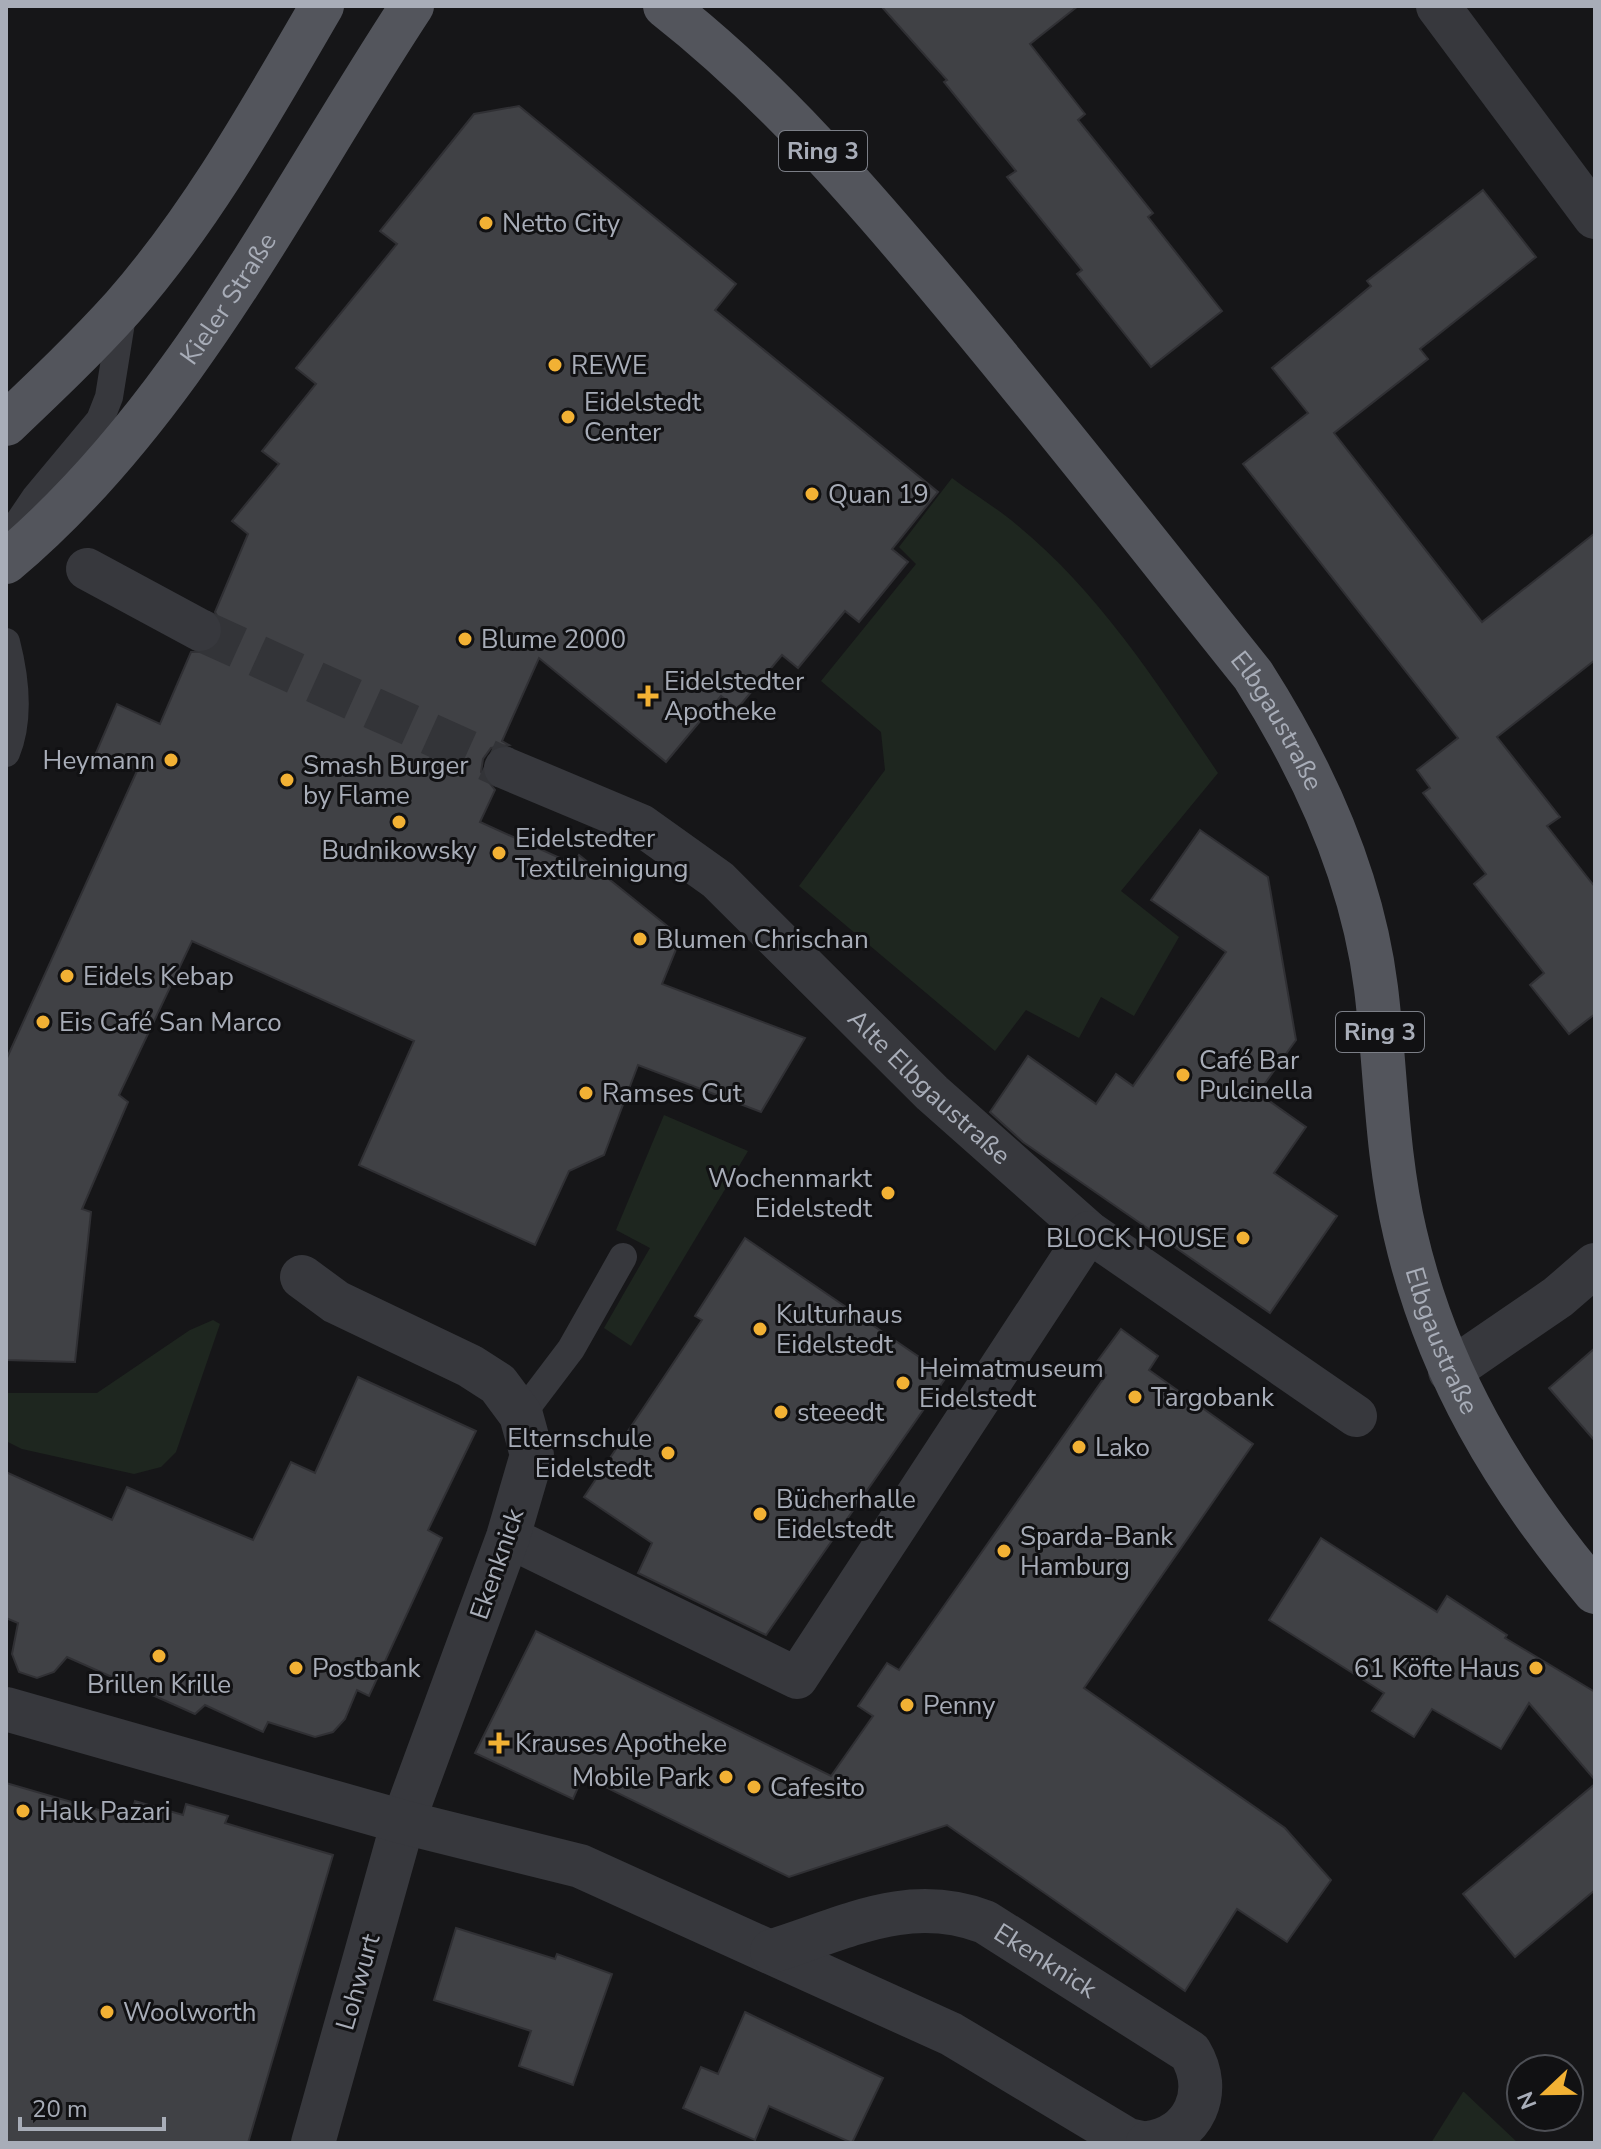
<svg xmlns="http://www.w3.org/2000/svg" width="1601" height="2149" font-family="'Nunito Sans',sans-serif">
	<rect width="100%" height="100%" fill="#161618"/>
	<g fill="#1e261f">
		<path d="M952,478C973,494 997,508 1017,525C1099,592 1159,686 1218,773L1121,891L1179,937L1134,1016L1101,997L1079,1038L1026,1010L995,1051L799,886L885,770L881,732L821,681L916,564L899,547Z"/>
		<polygon points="664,1115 748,1151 631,1346 604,1328 650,1248 616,1230"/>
		<polygon points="213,1320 220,1324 176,1452 161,1467 134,1474 22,1449 6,1441 6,1393 97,1393 190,1330"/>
		<polygon points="1463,2092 1464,2092 1518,2143 1431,2143"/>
	</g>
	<g fill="#404145" stroke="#303034" stroke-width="2">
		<polygon points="881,6 1078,6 1030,44 1085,114 1078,120 1153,213 1148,217 1222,311 1151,367 1077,274 1082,270 1007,177 1016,171 944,82 947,80"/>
		<polygon points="519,106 736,284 715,310 938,492 892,549 908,562 859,622 845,611 798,668 782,655 737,709 721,696 666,762 539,658 502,741 509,745 491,748 483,759 481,772 495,790 480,822 573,864 579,855 681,937 662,984 805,1038 761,1112 638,1065 604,1155 569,1171 535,1245 359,1165 414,1041 192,941 119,1095 128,1102 82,1209 91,1212 75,1362 6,1360 6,1060 137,771 96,753 117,704 160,724 191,652 212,651 221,642 224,629 215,612 248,534 232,521 279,464 262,451 316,384 296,368 397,244 380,231 474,114"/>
		<polygon points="1483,190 1536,257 1420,349 1428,359 1334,433 1482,622 1595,533 1595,660 1497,737 1560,817 1547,826 1595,887 1595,1014 1569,1034 1530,985 1544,973 1474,884 1486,874 1423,793 1430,788 1417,770 1458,738 1243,464 1308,413 1272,368 1371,286 1367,281"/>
		<polygon points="1200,830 1268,877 1296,1040 1258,1093 1306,1127 1274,1173 1337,1216 1270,1313 1023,1142 990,1112 1028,1056 1096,1104 1116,1074 1133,1086 1226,952 1151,900"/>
		<polygon points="745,1238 947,1376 766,1635 638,1573 652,1543 584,1497 702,1320 695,1316"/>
		<polygon points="1121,1329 1158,1356 1149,1370 1253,1444 1084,1688 1285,1828 1331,1880 1287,1942 1237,1909 1185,1991 947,1825 789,1877 583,1776 573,1799 475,1753 536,1631 831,1776 873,1716 858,1706 887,1663 899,1670 1106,1375 1093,1367"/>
		<polygon points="1595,1348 1595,1441 1549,1388"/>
		<polygon points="358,1377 476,1431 428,1530 442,1538 369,1696 357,1690 345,1719 333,1732 315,1737 268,1722 263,1732 205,1705 195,1714 67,1657 54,1672 37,1678 19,1672 12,1654 18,1623 6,1618 6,1472 112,1520 127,1487 253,1540 291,1462 315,1473"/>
		<polygon points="1321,1538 1437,1612 1447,1596 1507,1635 1505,1638 1595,1692 1595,1780 1529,1703 1501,1749 1432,1709 1414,1737 1372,1711 1384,1693 1269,1620"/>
		<polygon points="6,1783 130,1819 135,1801 183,1815 186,1804 228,1816 225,1823 333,1855 248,2143 6,2143"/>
		<polygon points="1595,1784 1595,1890 1515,1957 1463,1894"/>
		<polygon points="456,1928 555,1959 557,1954 612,1974 573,2085 519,2066 531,2031 434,2000"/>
		<polygon points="745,2012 883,2078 852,2143 769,2106 755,2140 683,2108 701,2067 718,2074"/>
	</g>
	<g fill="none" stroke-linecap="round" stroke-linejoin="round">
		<polyline stroke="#333438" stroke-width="42" stroke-dasharray="42 21" stroke-linecap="butt" points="200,630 505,768"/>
		<g stroke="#37383d" stroke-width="28">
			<polyline points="6,541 35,498 100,420 109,397 123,310"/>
			<path d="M6,642C15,677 20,719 6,753"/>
			<polyline points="521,1415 571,1349 623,1257"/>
		</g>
		<g stroke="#37383d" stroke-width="42">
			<polyline points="87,569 200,630"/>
			<path id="s1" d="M505,768L641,825L718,880L932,1093L1089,1232L1356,1416"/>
			<polyline points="508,1537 797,1678 1089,1232"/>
		</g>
		<g stroke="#37383d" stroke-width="44">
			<polyline points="1438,6 1595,217"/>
			<polyline points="302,1277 336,1302 470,1366 498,1384 521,1415 532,1455 508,1537 403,1822 313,2143"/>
			<polyline points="1450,1371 1558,1297 1595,1265"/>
			<polyline points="6,1709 403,1822 580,1866 951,2034 1128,2140 1142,2143"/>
			<path id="s2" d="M772,1951C846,1928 908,1893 985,1922L1190,2052C1214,2092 1194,2136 1148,2143"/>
		</g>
		<g stroke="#53555c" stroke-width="44">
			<path id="s3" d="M665,6C773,91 860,192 948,297C1052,421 1152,549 1253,675C1313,769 1362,876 1376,988C1386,1069 1386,1153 1405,1233C1437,1372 1505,1485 1595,1592"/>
			<path d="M6,424C46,386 86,348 123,307C202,217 262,109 322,6"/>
			<path id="s4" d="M6,562C182,414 287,196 412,6"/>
		</g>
	</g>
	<g fill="#f2b134" stroke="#111113" stroke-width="3">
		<circle cx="486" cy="223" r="8"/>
		<circle cx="555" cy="365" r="8"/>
		<circle cx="568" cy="417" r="8"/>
		<circle cx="812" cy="494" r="8"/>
		<circle cx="465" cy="639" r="8"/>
		<path d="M644 684h8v8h8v8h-8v8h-8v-8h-8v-8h8z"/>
		<circle cx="171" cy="760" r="8"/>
		<circle cx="287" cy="780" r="8"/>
		<circle cx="399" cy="822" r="8"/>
		<circle cx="499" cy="853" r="8"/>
		<circle cx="640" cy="939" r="8"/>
		<circle cx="67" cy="976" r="8"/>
		<circle cx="43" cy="1022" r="8"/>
		<circle cx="1183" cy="1075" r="8"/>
		<circle cx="586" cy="1093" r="8"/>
		<circle cx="888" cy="1193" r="8"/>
		<circle cx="1243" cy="1238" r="8"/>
		<circle cx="760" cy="1329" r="8"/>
		<circle cx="903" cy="1383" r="8"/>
		<circle cx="1135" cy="1397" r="8"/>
		<circle cx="781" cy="1412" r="8"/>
		<circle cx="1079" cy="1447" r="8"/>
		<circle cx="668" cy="1453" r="8"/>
		<circle cx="760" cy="1514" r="8"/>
		<circle cx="1004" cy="1551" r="8"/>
		<circle cx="159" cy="1656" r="8"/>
		<circle cx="296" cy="1668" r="8"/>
		<circle cx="1536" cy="1668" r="8"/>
		<circle cx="907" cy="1705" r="8"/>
		<path d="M495 1731h8v8h8v8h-8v8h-8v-8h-8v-8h8z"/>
		<circle cx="726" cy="1777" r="8"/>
		<circle cx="754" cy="1787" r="8"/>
		<circle cx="23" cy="1811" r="8"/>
		<circle cx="107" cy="2012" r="8"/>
	</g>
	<g text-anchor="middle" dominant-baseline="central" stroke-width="6" stroke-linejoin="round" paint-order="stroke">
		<g fill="#111113" stroke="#7b7e86" stroke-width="2">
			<rect x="779" y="131" width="88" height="40" rx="6"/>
			<rect x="1336" y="1012" width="88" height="40" rx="6"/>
		</g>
		<g font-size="24" font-weight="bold" fill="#a8adb8">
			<text x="823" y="151">Ring 3</text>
			<text x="1380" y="1032">Ring 3</text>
		</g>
		<g font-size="26" fill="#a8adb8" stroke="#111113" text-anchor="start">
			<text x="502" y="223">Netto City</text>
			<text x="571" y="365">REWE</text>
			<text x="584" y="402">Eidelstedt<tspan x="584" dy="30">Center</tspan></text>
			<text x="828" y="494">Quan 19</text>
			<text x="481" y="639">Blume 2000</text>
			<text x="664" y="681">Eidelstedter<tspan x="664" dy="30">Apotheke</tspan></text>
			<text x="155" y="760" text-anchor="end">Heymann</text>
			<text x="303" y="765">Smash Burger<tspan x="303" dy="30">by Flame</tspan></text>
			<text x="515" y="838">Eidelstedter<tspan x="515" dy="30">Textilreinigung</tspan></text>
			<text x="399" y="850" text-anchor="middle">Budnikowsky</text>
			<text x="656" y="939">Blumen Chrischan</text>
			<text x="83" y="976">Eidels Kebap</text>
			<text x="59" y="1022">Eis Café San Marco</text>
			<text x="1199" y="1060">Café Bar<tspan x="1199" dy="30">Pulcinella</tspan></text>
			<text x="602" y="1093">Ramses Cut</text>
			<text x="872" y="1178" text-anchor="end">Wochenmarkt<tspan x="872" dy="30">Eidelstedt</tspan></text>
			<text x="1227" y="1238" text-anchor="end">BLOCK HOUSE</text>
			<text x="776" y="1314">Kulturhaus<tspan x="776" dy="30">Eidelstedt</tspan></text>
			<text x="919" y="1368">Heimatmuseum<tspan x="919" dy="30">Eidelstedt</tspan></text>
			<text x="1151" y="1397">Targobank</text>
			<text x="797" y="1412">steeedt</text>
			<text x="652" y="1438" text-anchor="end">Elternschule<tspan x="652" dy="30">Eidelstedt</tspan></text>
			<text x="1095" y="1447">Lako</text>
			<text x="776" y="1499">Bücherhalle<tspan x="776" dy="30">Eidelstedt</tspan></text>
			<text x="1020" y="1536">Sparda-Bank<tspan x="1020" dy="30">Hamburg</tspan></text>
			<text x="312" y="1668">Postbank</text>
			<text x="1520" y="1668" text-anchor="end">61 Köfte Haus</text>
			<text x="159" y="1684" text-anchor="middle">Brillen Krille</text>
			<text x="923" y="1705">Penny</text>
			<text x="515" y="1743">Krauses Apotheke</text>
			<text x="710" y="1777" text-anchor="end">Mobile Park</text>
			<text x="770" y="1787">Cafesito</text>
			<text x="39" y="1811">Halk Pazari</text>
			<text x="123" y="2012">Woolworth</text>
		</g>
		<g font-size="26" fill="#a8adb8" stroke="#111113">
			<text stroke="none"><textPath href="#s4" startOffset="346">Kieler Straße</textPath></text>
			<text stroke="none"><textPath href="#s3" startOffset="944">Elbgaustraße</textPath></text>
			<text stroke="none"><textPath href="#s1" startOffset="538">Alte Elbgaustraße</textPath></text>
			<text stroke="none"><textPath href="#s3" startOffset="1592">Elbgaustraße</textPath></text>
			<text transform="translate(497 1564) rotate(-71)">Ekenknick</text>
			<text stroke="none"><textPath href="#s2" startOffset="292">Ekenknick</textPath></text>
			<text transform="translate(358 1982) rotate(-74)">Lohwurt</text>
		</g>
	</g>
	<rect width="1601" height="2149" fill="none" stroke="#a8adb8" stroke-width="16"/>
	<g transform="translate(1545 2093) rotate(248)"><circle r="38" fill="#111113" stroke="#4d4f55" stroke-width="2"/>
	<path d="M0-6L14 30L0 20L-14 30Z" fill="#f2b134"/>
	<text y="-12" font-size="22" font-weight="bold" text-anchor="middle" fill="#a8adb8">N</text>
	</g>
	<path d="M20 2117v12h144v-12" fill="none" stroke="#a8adb8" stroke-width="4"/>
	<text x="32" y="2117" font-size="24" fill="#a8adb8" stroke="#111113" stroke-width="6" paint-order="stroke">20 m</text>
</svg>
